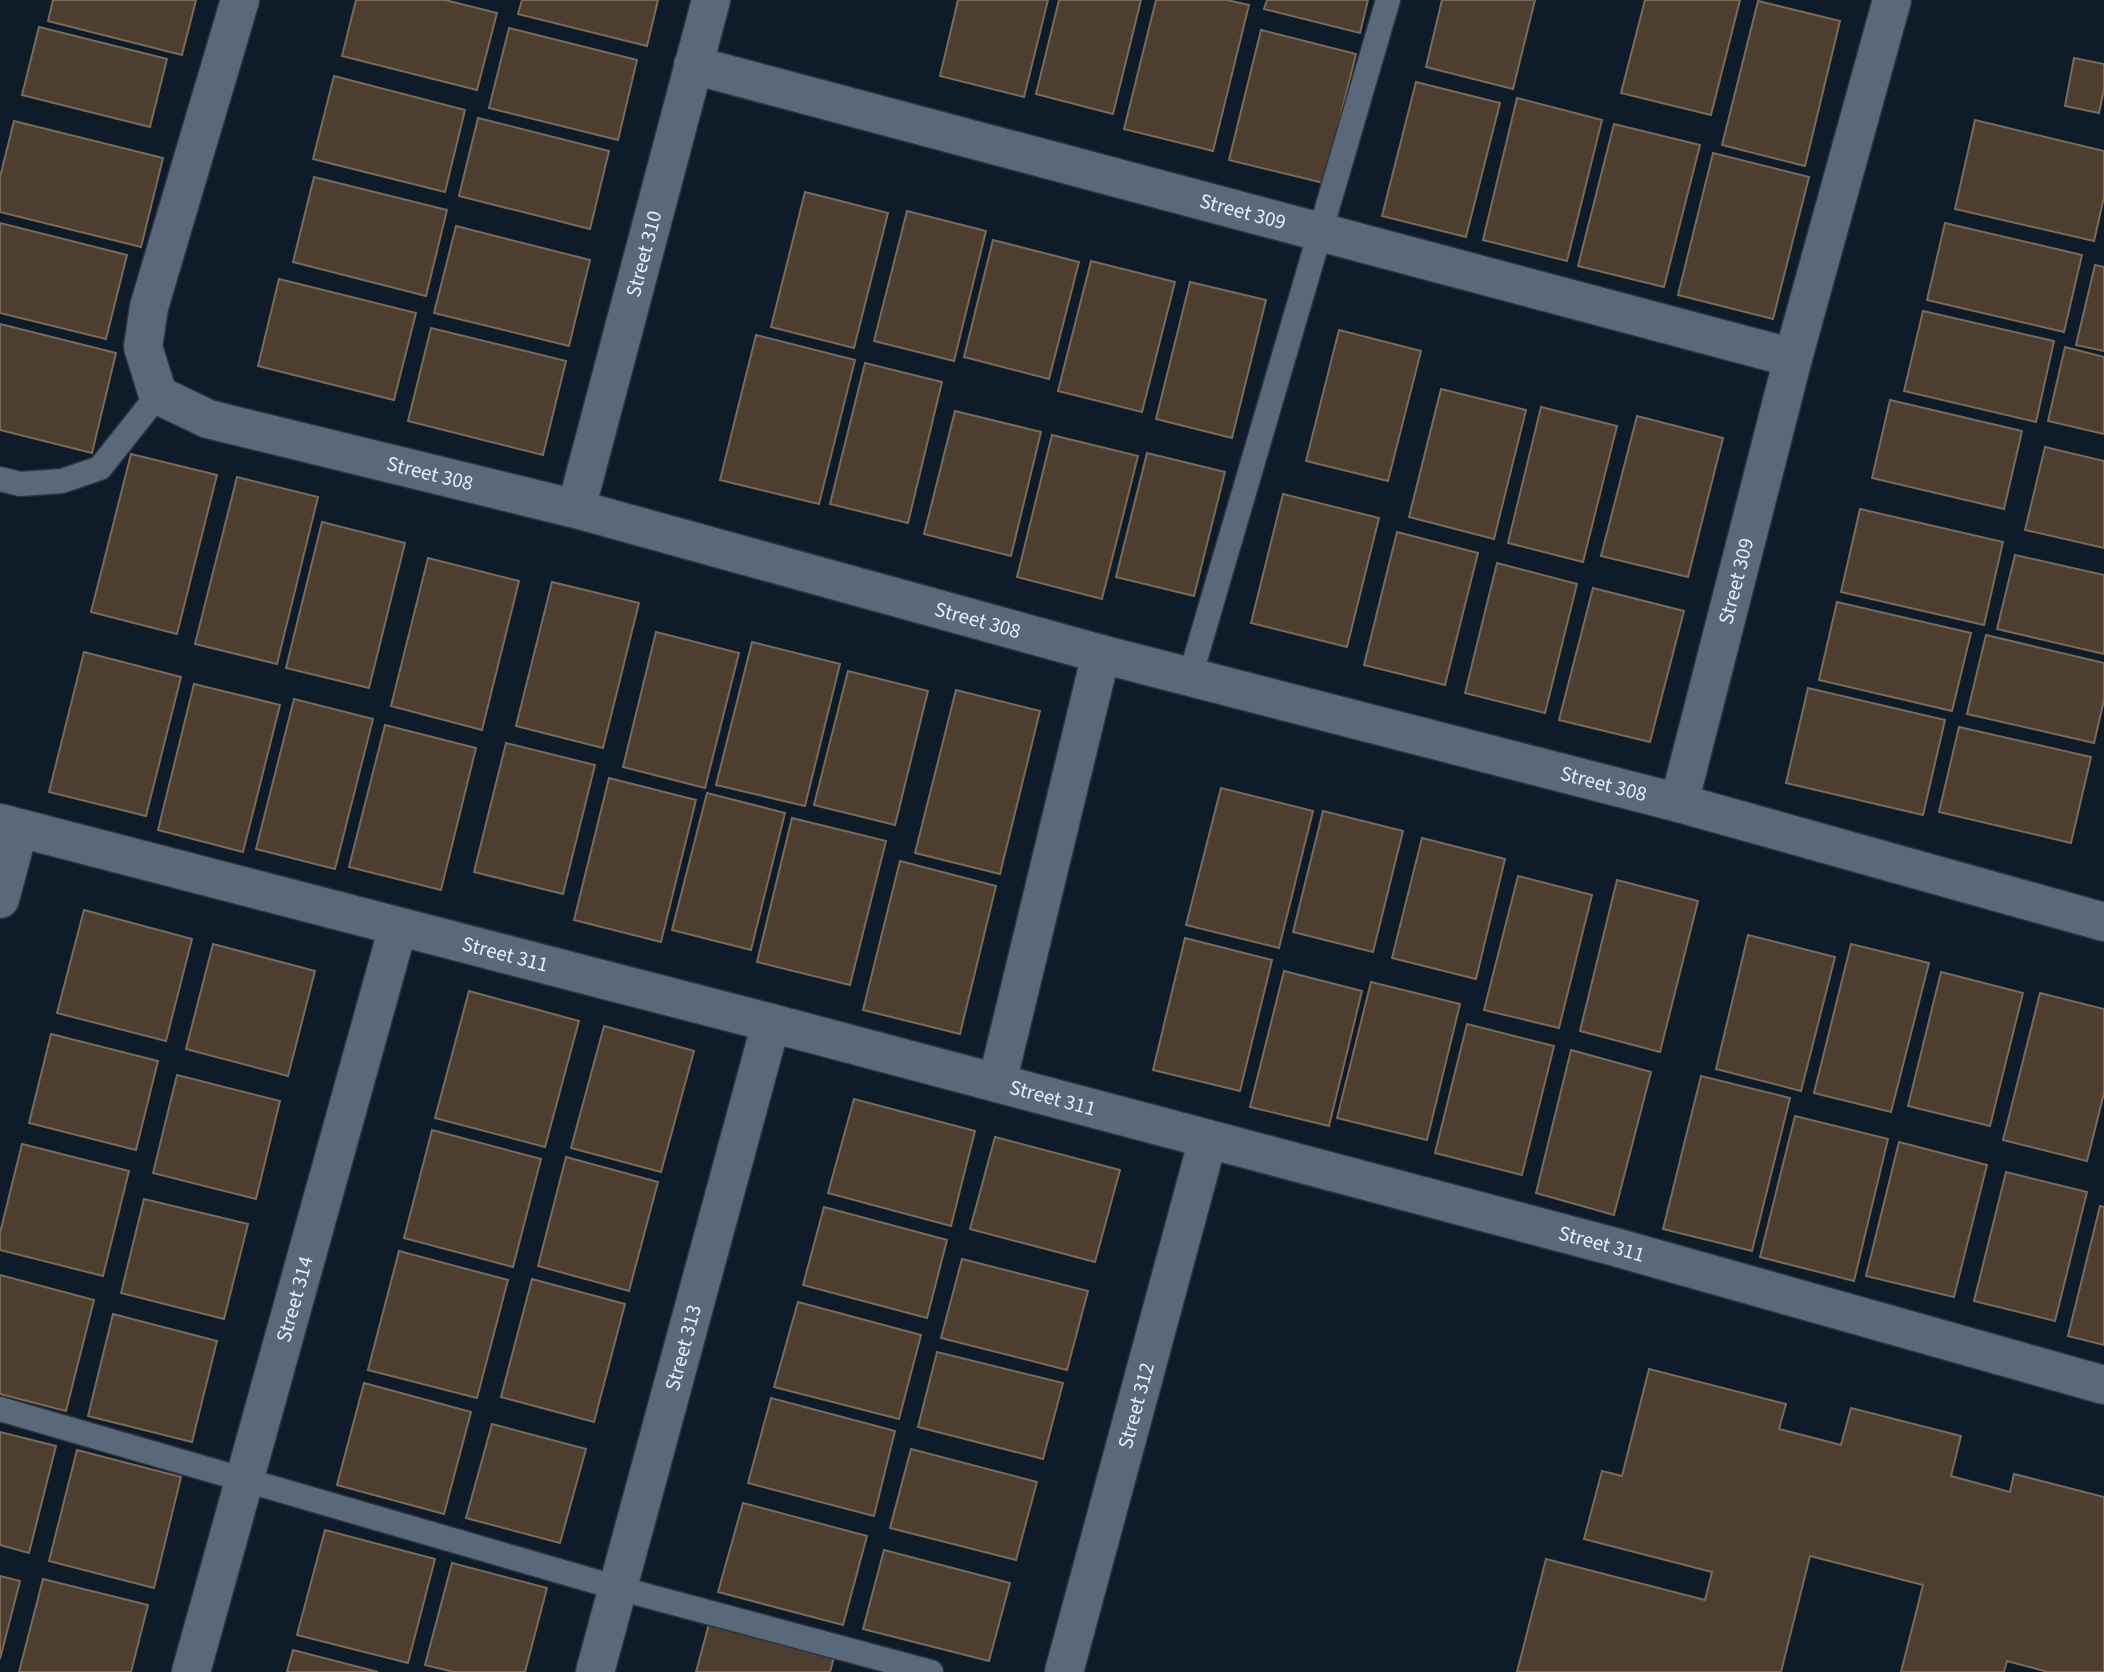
<svg xmlns="http://www.w3.org/2000/svg" width="2104" height="1672" font-family="'Source Sans 3',sans-serif">
	<rect width="100%" height="100%" fill="#0e1c29"/>
	<g fill="#4d3e2f" stroke="#7b6a5a" stroke-width="2">
		<polygon points="53,0 196,0 182,55 48,21"/>
		<polygon points="356,0 445,0 497,13 477,90 342,56"/>
		<polygon points="522,0 658,0 647,46 518,14"/>
		<polygon points="958,0 1048,0 1024,97 940,76"/>
		<polygon points="1059,0 1141,0 1113,114 1036,94"/>
		<polygon points="1156,0 1227,0 1249,5 1213,151 1124,129"/>
		<polygon points="1267,0 1368,0 1360,33 1264,9"/>
		<polygon points="1442,0 1535,0 1513,89 1426,67"/>
		<polygon points="1645,0 1740,0 1711,115 1621,93"/>
		<polygon points="1758,1 1840,21 1805,166 1722,145"/>
		<polygon points="39,27 167,59 150,127 22,95"/>
		<polygon points="509,28 637,60 618,140 489,108"/>
		<polygon points="1261,30 1356,54 1324,183 1229,160"/>
		<polygon points="2074,58 2104,64 2104,89 2099,113 2065,106"/>
		<polygon points="334,76 465,110 445,192 313,159"/>
		<polygon points="1416,82 1500,103 1466,237 1382,216"/>
		<polygon points="1517,98 1602,120 1567,261 1483,240"/>
		<polygon points="478,118 609,151 590,229 459,196"/>
		<polygon points="1975,120 2104,151 2104,197 2094,241 1955,209"/>
		<polygon points="14,121 163,158 141,247 0,212 0,177"/>
		<polygon points="1614,124 1700,145 1664,287 1578,266"/>
		<polygon points="1713,153 1809,177 1773,319 1678,295"/>
		<polygon points="314,177 447,210 426,296 293,262"/>
		<polygon points="805,192 888,213 854,348 771,327"/>
		<polygon points="907,211 986,231 954,361 874,341"/>
		<polygon points="0,223 127,255 106,339 0,313"/>
		<polygon points="1945,223 2082,255 2064,332 1927,300"/>
		<polygon points="456,226 590,260 569,346 434,313"/>
		<polygon points="993,240 1079,262 1049,379 964,357"/>
		<polygon points="1091,261 1175,282 1142,412 1058,391"/>
		<polygon points="2095,265 2104,267 2104,351 2076,345"/>
		<polygon points="279,279 416,313 394,400 258,366"/>
		<polygon points="1190,282 1266,300 1232,438 1156,419"/>
		<polygon points="1923,311 2054,341 2036,422 1904,391"/>
		<polygon points="0,324 116,353 92,453 0,430"/>
		<polygon points="431,328 566,361 543,455 408,421"/>
		<polygon points="1339,330 1421,351 1388,481 1306,461"/>
		<polygon points="756,335 855,360 819,504 720,480"/>
		<polygon points="2065,347 2104,357 2104,434 2048,421"/>
		<polygon points="865,363 942,382 908,523 830,504"/>
		<polygon points="1441,389 1526,410 1494,539 1409,517"/>
		<polygon points="1890,400 2022,431 2004,509 1872,478"/>
		<polygon points="1541,407 1617,426 1583,562 1508,543"/>
		<polygon points="955,411 1041,432 1011,556 924,534"/>
		<polygon points="1637,416 1723,438 1688,577 1601,556"/>
		<polygon points="1052,435 1138,456 1102,599 1017,577"/>
		<polygon points="2045,447 2104,461 2104,548 2025,530"/>
		<polygon points="1147,453 1225,472 1194,596 1116,577"/>
		<polygon points="131,454 217,475 177,634 91,612"/>
		<polygon points="237,477 318,497 277,664 195,644"/>
		<polygon points="1283,494 1379,518 1347,647 1251,623"/>
		<polygon points="1860,509 2003,542 1984,625 1841,592"/>
		<polygon points="322,522 405,543 369,688 286,668"/>
		<polygon points="1397,532 1478,553 1445,685 1364,665"/>
		<polygon points="2015,555 2104,575 2104,654 1997,629"/>
		<polygon points="428,558 519,581 482,730 391,706"/>
		<polygon points="1497,563 1577,584 1545,713 1465,693"/>
		<polygon points="552,582 639,603 603,748 516,726"/>
		<polygon points="1593,588 1684,611 1650,742 1559,720"/>
		<polygon points="1837,602 1971,633 1952,711 1819,680"/>
		<polygon points="656,632 739,653 705,788 623,767"/>
		<polygon points="1986,635 2104,663 2104,700 2094,743 1967,714"/>
		<polygon points="752,642 840,664 805,806 716,785"/>
		<polygon points="84,652 181,677 146,816 49,792"/>
		<polygon points="848,671 928,691 895,825 814,805"/>
		<polygon points="194,684 280,705 243,852 158,830"/>
		<polygon points="1808,688 1945,720 1923,815 1786,783"/>
		<polygon points="956,690 1040,711 1000,874 915,853"/>
		<polygon points="294,699 373,719 335,869 256,849"/>
		<polygon points="385,725 476,748 441,890 349,867"/>
		<polygon points="1959,727 2091,757 2071,843 1939,812"/>
		<polygon points="506,743 595,765 563,894 474,872"/>
		<polygon points="609,778 696,800 661,942 574,920"/>
		<polygon points="1221,788 1313,811 1279,948 1186,925"/>
		<polygon points="707,793 785,813 751,950 672,930"/>
		<polygon points="1323,811 1403,831 1373,952 1293,932"/>
		<polygon points="792,818 886,841 850,985 757,962"/>
		<polygon points="1422,838 1505,859 1476,979 1392,958"/>
		<polygon points="900,861 996,886 960,1034 863,1010"/>
		<polygon points="1518,876 1592,895 1559,1028 1484,1010"/>
		<polygon points="1617,880 1698,901 1660,1052 1580,1031"/>
		<polygon points="84,910 192,939 166,1041 57,1013"/>
		<polygon points="1748,935 1835,957 1801,1091 1716,1069"/>
		<polygon points="1185,938 1272,960 1240,1091 1153,1070"/>
		<polygon points="213,944 315,971 288,1076 186,1049"/>
		<polygon points="1851,944 1929,963 1891,1112 1814,1093"/>
		<polygon points="1284,971 1362,991 1329,1126 1250,1107"/>
		<polygon points="1941,972 2023,993 1990,1126 1908,1106"/>
		<polygon points="1371,982 1460,1004 1427,1140 1337,1118"/>
		<polygon points="469,991 579,1021 545,1147 435,1118"/>
		<polygon points="2040,993 2104,1009 2104,1093 2087,1161 2003,1140"/>
		<polygon points="1467,1024 1554,1046 1522,1175 1435,1153"/>
		<polygon points="604,1026 694,1051 661,1172 571,1148"/>
		<polygon points="51,1034 158,1061 136,1150 29,1123"/>
		<polygon points="1571,1050 1651,1072 1614,1215 1536,1193"/>
		<polygon points="177,1075 280,1101 256,1199 153,1173"/>
		<polygon points="1701,1076 1790,1098 1752,1251 1663,1229"/>
		<polygon points="854,1099 975,1131 951,1226 828,1193"/>
		<polygon points="1795,1116 1888,1139 1854,1281 1760,1257"/>
		<polygon points="432,1130 541,1159 513,1267 404,1238"/>
		<polygon points="995,1137 1120,1170 1095,1262 970,1229"/>
		<polygon points="1899,1142 1987,1165 1954,1297 1866,1276"/>
		<polygon points="22,1144 129,1171 103,1276 0,1250 0,1233"/>
		<polygon points="566,1157 658,1182 629,1291 538,1266"/>
		<polygon points="2006,1172 2087,1192 2055,1321 1974,1301"/>
		<polygon points="144,1199 248,1224 224,1319 121,1293"/>
		<polygon points="2100,1206 2104,1207 2104,1345 2068,1336"/>
		<polygon points="824,1207 947,1240 927,1318 803,1285"/>
		<polygon points="399,1251 508,1280 477,1398 368,1370"/>
		<polygon points="962,1259 1088,1291 1067,1370 941,1338"/>
		<polygon points="0,1275 94,1300 66,1411 0,1394"/>
		<polygon points="532,1279 625,1304 594,1422 501,1397"/>
		<polygon points="798,1302 921,1335 899,1419 774,1387"/>
		<polygon points="113,1314 217,1341 192,1442 88,1416"/>
		<polygon points="937,1352 1063,1383 1043,1459 918,1427"/>
		<polygon points="1649,1369 1786,1404 1779,1429 1841,1445 1851,1408 1961,1436 1951,1476 2010,1492 2014,1474 2104,1497 2104,1672 2048,1672 2007,1661 2004,1672 1901,1672 1923,1585 1810,1556 1781,1672 1517,1672 1546,1559 1705,1600 1712,1572 1584,1539 1602,1471 1622,1476"/>
		<polygon points="364,1383 471,1412 444,1514 337,1485"/>
		<polygon points="771,1398 895,1431 874,1516 748,1483"/>
		<polygon points="492,1424 586,1449 560,1543 466,1518"/>
		<polygon points="0,1432 56,1446 29,1553 0,1545"/>
		<polygon points="911,1449 1037,1482 1016,1560 890,1528"/>
		<polygon points="77,1450 181,1477 154,1588 49,1561"/>
		<polygon points="743,1503 867,1536 843,1625 718,1592"/>
		<polygon points="325,1530 435,1559 408,1663 297,1635"/>
		<polygon points="884,1550 1010,1583 989,1661 863,1629"/>
		<polygon points="452,1563 547,1588 525,1672 454,1672 425,1665"/>
		<polygon points="0,1576 20,1581 0,1659"/>
		<polygon points="43,1579 148,1605 131,1672 19,1672"/>
		<polygon points="709,1624 834,1657 830,1672 696,1672"/>
		<polygon points="293,1650 378,1672 287,1672"/>
	</g>
	<g fill="none" stroke-linecap="round" stroke-linejoin="round">
		<g stroke="#2e343f" stroke-width="27">
			<g id="service">
				<polyline points="0,479 20,484 62,481 100,468 158,395"/>
				<polyline points="1190,677 1388,0"/>
				<polyline points="0,1409 618,1588 931,1672"/>
			</g>
		</g>
		<g stroke="#2e343f" stroke-width="41">
			<g id="minor">
				<path id="s1" d="M240,0L149,307L143,347L158,395L208,419L576,509L1101,654L1679,803L2104,922"/>
				<path id="s2" d="M693,65L1793,358"/>
				<path id="s3" d="M576,509L711,0"/>
				<path id="s4" d="M1679,803L1793,358L1892,0"/>
				<path id="s5" d="M0,823L771,1023L1615,1247L2104,1385"/>
				<polyline points="0,899 19,828"/>
				<polyline points="997,1083 1101,654"/>
				<path id="s6" d="M191,1672L398,927"/>
				<path id="s7" d="M595,1672L771,1023"/>
				<path id="s8" d="M1064,1672L1208,1139"/>
			</g>
		</g>
		<use href="#service" stroke="#596979" stroke-width="24"/>
		<use href="#minor" stroke="#596979" stroke-width="38"/>
	</g>
	<g text-anchor="middle" dominant-baseline="central" stroke-width="5" stroke-linejoin="round" paint-order="stroke">
		<g font-size="21" fill="#e5eef7" stroke="#03060b">
			<text stroke="none"><textPath href="#s2" startOffset="569">Street 309</textPath></text>
			<text stroke="none"><textPath href="#s3" startOffset="264">Street 310</textPath></text>
			<text stroke="none"><textPath href="#s1" startOffset="695">Street 308</textPath></text>
			<text stroke="none"><textPath href="#s4" startOffset="229">Street 309</textPath></text>
			<text stroke="none"><textPath href="#s1" startOffset="1262">Street 308</textPath></text>
			<text stroke="none"><textPath href="#s1" startOffset="1909">Street 308</textPath></text>
			<text stroke="none"><textPath href="#s5" startOffset="522">Street 311</textPath></text>
			<text stroke="none"><textPath href="#s5" startOffset="1088">Street 311</textPath></text>
			<text stroke="none"><textPath href="#s5" startOffset="1656">Street 311</textPath></text>
			<text stroke="none"><textPath href="#s6" startOffset="387">Street 314</textPath></text>
			<text stroke="none"><textPath href="#s7" startOffset="336">Street 313</textPath></text>
			<text stroke="none"><textPath href="#s8" startOffset="276">Street 312</textPath></text>
		</g>
	</g>
</svg>
